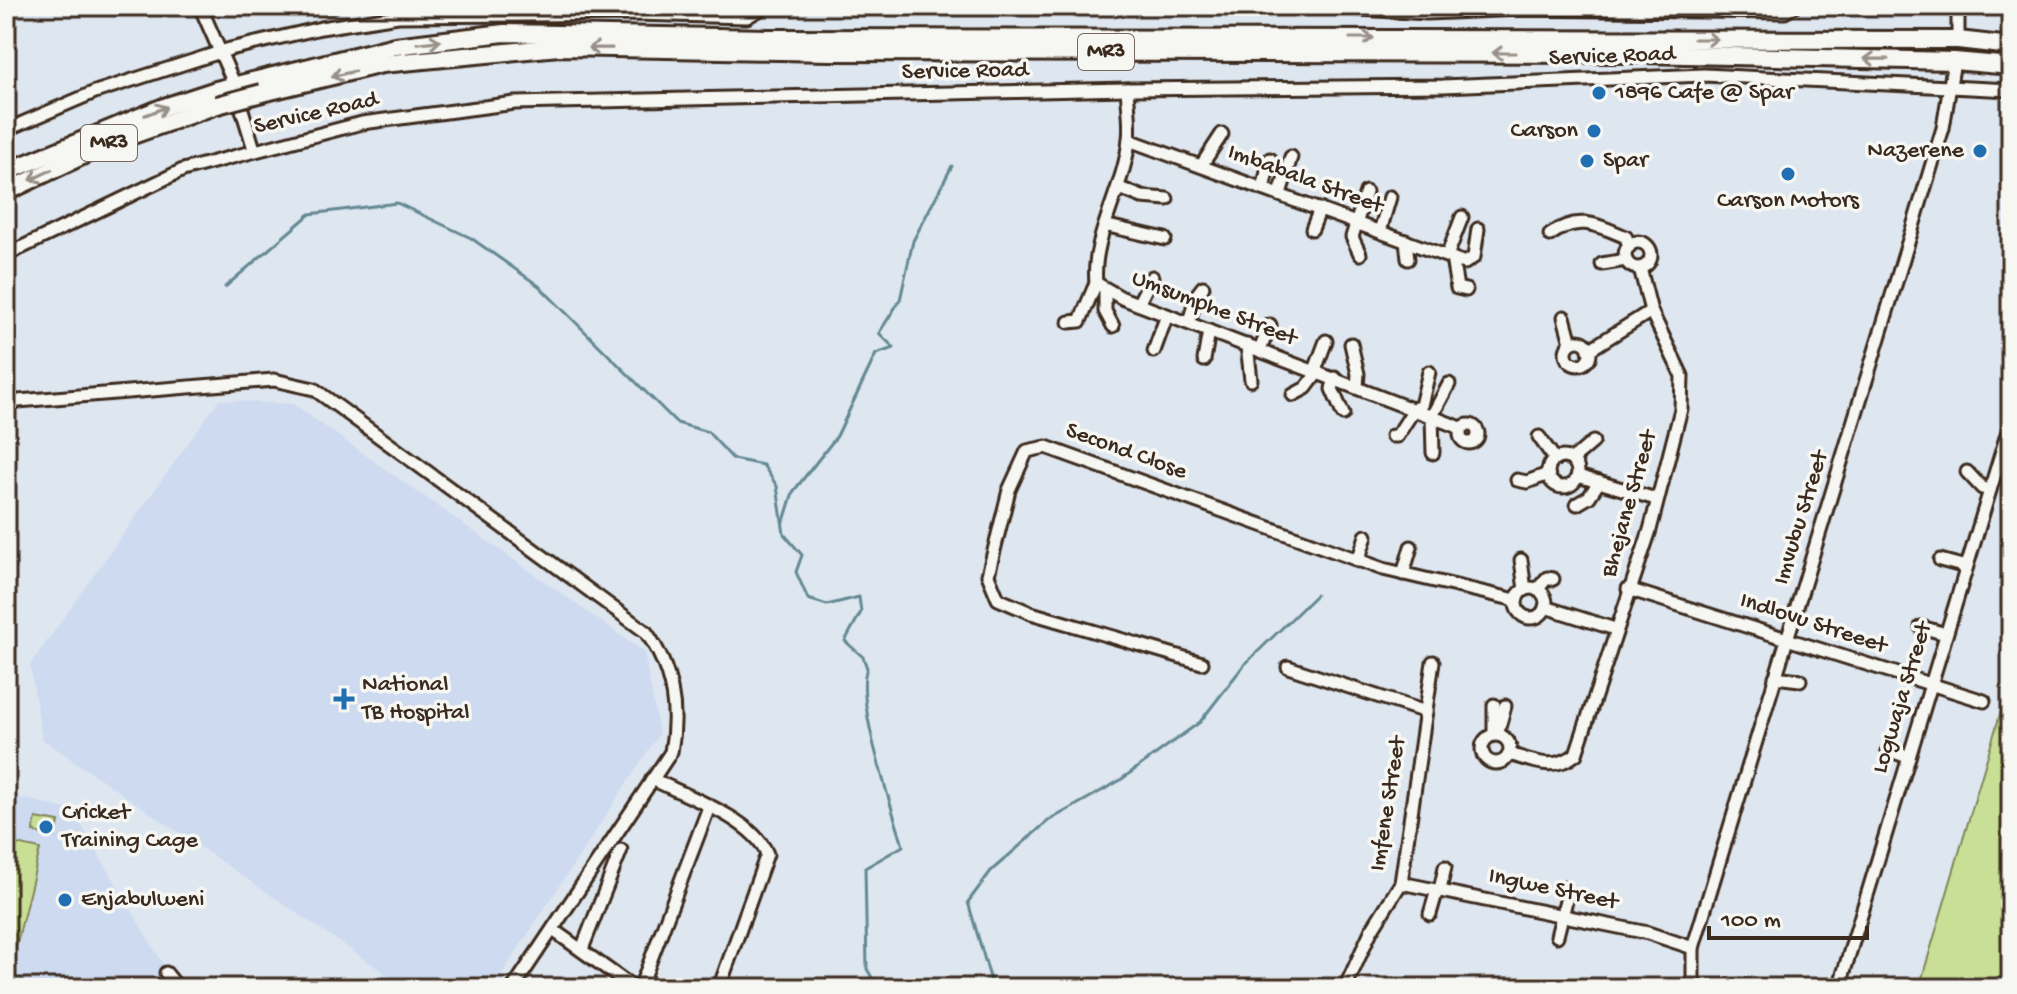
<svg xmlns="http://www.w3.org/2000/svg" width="2017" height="994" font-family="'Gochi Hand',sans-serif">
	<rect width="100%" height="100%" fill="#dee6f0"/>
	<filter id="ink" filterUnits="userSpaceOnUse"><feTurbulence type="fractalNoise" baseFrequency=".0125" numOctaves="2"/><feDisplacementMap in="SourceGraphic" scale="16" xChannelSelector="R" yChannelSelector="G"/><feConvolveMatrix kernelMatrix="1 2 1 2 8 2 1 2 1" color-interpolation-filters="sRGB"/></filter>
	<g filter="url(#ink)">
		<g fill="#cddaef">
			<polygon points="557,6 739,6 728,18"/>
			<polygon points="219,400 293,404 644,652 659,734 495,984 407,988 42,739 30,665"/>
			<polygon points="6,794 73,811 177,988 6,988"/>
		</g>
		<g fill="#c8df95" stroke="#82845a" stroke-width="2">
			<polygon points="2011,677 2011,988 1919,988"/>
			<polygon points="36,818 59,822 55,837 33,832"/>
			<polygon points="6,842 40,849 6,988"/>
		</g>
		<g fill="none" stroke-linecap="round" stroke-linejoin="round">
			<g stroke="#648992" stroke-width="3">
				<path d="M225,287L310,214L397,203L471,238L539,286L677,423L708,432L733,459L763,465L777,486L784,534L802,555L796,572L808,599L827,605L859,597L861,612L845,641L863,657L867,668C854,699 893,810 903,846L865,868L867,969L878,988"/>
				<polyline points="784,521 793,492 837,436 876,354 894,348 879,333 900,300 913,241 952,166"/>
				<polyline points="993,988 968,902 991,871 1048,821 1119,781 1200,722 1244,665 1316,595"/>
			</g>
			<g stroke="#3b2a1e" stroke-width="17">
				<g id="minor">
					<polyline points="200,6 232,79"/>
					<polyline points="275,6 334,6"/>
					<polyline points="1311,6 1427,13 1522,9 1785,12 1795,6"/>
					<polyline points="1958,6 1958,40"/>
					<polyline points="1969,6 1978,7"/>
					<path d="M1127,89C1128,105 1131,123 1129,139C1125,187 1091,237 1096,283L1122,298L1461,428"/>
					<polyline points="237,93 254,149"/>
					<polyline points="6,130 95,92 230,49 321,28 398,16 635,14 747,17 766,6"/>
					<polyline points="1129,140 1465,263 1474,257 1478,229"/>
					<polyline points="1201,166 1222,134"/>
					<polyline points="1263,189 1270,159"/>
					<polyline points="1116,193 1122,189 1142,197 1167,199"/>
					<polyline points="1280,194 1291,157"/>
					<polyline points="1108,226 1165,239"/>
					<polyline points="1312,229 1320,209"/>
					<polyline points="1380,231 1390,197"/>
					<path d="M1550,235C1578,214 1597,225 1626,237L1629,247"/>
					<polyline points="1406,241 1408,259"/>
					<circle cx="1638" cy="255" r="13"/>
					<polyline points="1360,254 1352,237 1366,192"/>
					<polyline points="6,255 183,170 362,123 515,103 1127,89 1443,86 1704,75 2011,90"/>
					<polyline points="1447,256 1462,217"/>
					<polyline points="1452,258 1457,288 1466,290"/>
					<polyline points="1602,264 1626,260"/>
					<polyline points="1105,291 1105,311 1113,326"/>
					<polyline points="1138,304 1152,277"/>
					<polyline points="1564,317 1571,343"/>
					<polyline points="1069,322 1080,321 1096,283"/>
					<polyline points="1189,323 1196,296 1203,287"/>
					<circle cx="1578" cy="353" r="12"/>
					<polyline points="1351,344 1358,374 1357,386"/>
					<polyline points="1247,345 1251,380"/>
					<polyline points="1260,350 1270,325"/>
					<polyline points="1589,350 1651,311"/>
					<polyline points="1154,351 1167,315"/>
					<polyline points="1204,360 1209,331"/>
					<polyline points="1315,370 1326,341"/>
					<polyline points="1335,378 1332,389 1343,414"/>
					<polyline points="1293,395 1306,388 1318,372"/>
					<path d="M6,402L274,380L314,389L646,632C672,668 679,710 671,752L513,988"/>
					<polyline points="1420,410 1429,372"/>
					<circle cx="1469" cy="434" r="9"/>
					<polyline points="1392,436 1397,436 1415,408"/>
					<polyline points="1539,437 1555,459"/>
					<polyline points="1433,453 1432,416 1449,384"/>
					<circle cx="1563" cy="472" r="15"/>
					<polyline points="1572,460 1593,442"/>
					<polyline points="1967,472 1982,488 1990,490"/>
					<polyline points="1578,476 1656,499"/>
					<polyline points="1517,480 1527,482 1548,474"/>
					<polyline points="1577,504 1589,497 1599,482"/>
					<polyline points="1521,560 1525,590"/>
					<polyline points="1940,560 1966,567"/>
					<polyline points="1358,561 1366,536"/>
					<polyline points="1403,574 1411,547"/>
					<circle cx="1531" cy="603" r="15"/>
					<polyline points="1628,589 1984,701"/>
					<polyline points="1537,590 1547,578 1553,579"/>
					<polyline points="1545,607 1615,629"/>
					<polyline points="1921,627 1946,634"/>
					<polyline points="1202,663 1031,613 998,599 988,575 1009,490 1027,451 1046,447 1383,569 1516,600"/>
					<polyline points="1288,667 1426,712"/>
					<polyline points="1775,677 1800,680"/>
					<polyline points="1494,731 1494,705"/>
					<circle cx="1496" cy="749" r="14"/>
					<polyline points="1501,736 1498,731 1505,706"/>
					<polyline points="1888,750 1908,757"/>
					<path d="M1509,754C1534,761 1554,772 1576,754L1650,530L1681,409L1682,376L1651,311L1640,268"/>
					<path d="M652,779C684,795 754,819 767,854L719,988"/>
					<polyline points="1401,883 1648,933 1693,948"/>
					<polyline points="1440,890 1445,867"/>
					<polyline points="1430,914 1437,890"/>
					<polyline points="553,930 634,988"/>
					<polyline points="1557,936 1567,897 1563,888"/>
					<polyline points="582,949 621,850"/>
					<polyline points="166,973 178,988"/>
					<polyline points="640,988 709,807"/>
					<polyline points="1345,988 1371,931 1401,883 1433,662"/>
					<polyline points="1693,988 1693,948 1943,128 1954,61"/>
					<polyline points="1839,988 2011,421"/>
				</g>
			</g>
			<g stroke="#3b2a1e" stroke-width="22">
				<g id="highway">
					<polyline points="262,93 382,64 559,47 831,52 1640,54 1954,61 2011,66"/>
					<polyline points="6,172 164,107 216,90 395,46 504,33 769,38 1958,40 2011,46"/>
					<polyline points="6,192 105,145 217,105"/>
				</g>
			</g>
			<use href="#minor" stroke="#f6f6f2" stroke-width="11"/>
			<use href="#highway" stroke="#f6f6f2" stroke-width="16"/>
			<g stroke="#3b2a1e" stroke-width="22" stroke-linecap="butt">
				<polyline id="highway-bridge" points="217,105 262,93"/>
			</g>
			<use href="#highway-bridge" stroke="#f6f6f2" stroke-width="16"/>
		</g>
		<defs><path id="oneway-shaft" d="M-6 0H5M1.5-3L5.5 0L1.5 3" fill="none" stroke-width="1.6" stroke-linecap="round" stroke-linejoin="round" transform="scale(2)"/></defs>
		<g stroke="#989088">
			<use href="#oneway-shaft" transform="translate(1362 38)"/>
			<use href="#oneway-shaft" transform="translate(1706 39)"/>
			<use href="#oneway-shaft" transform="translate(429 42) rotate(-6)"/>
			<use href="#oneway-shaft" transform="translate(600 48) rotate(-179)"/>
			<use href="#oneway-shaft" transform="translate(1504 53) rotate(-180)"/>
			<use href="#oneway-shaft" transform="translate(1876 59) rotate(-179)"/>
			<use href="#oneway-shaft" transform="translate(343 74) rotate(166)"/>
			<use href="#oneway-shaft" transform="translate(156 111) rotate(-21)"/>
			<use href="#oneway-shaft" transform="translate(41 175) rotate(154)"/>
		</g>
	</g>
	<g fill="#1f6fb2" stroke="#f6f6f2" stroke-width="3">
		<circle cx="1599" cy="93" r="8"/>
		<circle cx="1594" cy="131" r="8"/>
		<circle cx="1980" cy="151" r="8"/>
		<circle cx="1587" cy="161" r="8"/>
		<circle cx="1788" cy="174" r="8"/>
		<path d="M340 687h8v8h8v8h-8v8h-8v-8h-8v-8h8z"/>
		<circle cx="46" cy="827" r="8"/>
		<circle cx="65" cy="900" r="8"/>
	</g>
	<g text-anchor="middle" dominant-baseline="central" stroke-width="7" stroke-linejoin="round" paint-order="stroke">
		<g fill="#f6f6f2" stroke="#73675e" stroke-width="2">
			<rect x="1078" y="34" width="56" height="36" rx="6"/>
			<rect x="81" y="125" width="56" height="36" rx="6"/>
		</g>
		<g font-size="22" font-weight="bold" fill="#3b2a1e">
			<text x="1106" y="52">MR3</text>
			<text x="109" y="143">MR3</text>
		</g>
		<g font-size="24" fill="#3b2a1e" stroke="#f6f6f2">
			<text transform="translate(1612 57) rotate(-2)">Service Road</text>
			<text transform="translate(965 72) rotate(-1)">Service Road</text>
			<text transform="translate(316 114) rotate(-13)">Service Road</text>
			<text transform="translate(1305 180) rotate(20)">Imbabala Street</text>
			<text transform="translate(1214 309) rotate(21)">Umsumphe Street</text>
			<text transform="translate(1126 452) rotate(20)">Second Close</text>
			<text transform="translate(1630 504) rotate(-74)">Bhejane Street</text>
			<text transform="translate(1802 518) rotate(-73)">Imvubu Street</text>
			<text transform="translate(1813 624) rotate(18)">Indlovu Streeet</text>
			<text transform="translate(1903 698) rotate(-73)">Logwaja Street</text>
			<text transform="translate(1389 804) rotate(-81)">Imfene Street</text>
			<text transform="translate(1553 890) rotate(12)">Ingwe Street</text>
		</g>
		<g font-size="24" fill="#3b2a1e" stroke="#f6f6f2" text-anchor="start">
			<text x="1615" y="93">1896 Cafe @ Spar</text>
			<text x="1578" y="131" text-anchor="end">Carson</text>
			<text x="1964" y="151" text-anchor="end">Nazerene</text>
			<text x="1603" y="161">Spar</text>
			<text x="1788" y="201" text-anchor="middle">Carson Motors</text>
			<text x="362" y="685">National<tspan x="362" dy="28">TB Hospital</tspan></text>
			<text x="62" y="813">Cricket<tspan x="62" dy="28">Training Cage</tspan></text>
			<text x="81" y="900">Enjabulweni</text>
		</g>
	</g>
	<rect width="2017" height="994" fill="none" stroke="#f6f6f2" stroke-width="32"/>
	<rect x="16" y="16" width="1985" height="962" fill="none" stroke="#3b2a1e" stroke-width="3" filter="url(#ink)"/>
	<path d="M1709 926v12h158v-12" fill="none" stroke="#3b2a1e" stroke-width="4"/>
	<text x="1721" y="926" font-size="24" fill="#3b2a1e" stroke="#f6f6f2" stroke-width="6" paint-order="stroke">100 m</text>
</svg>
